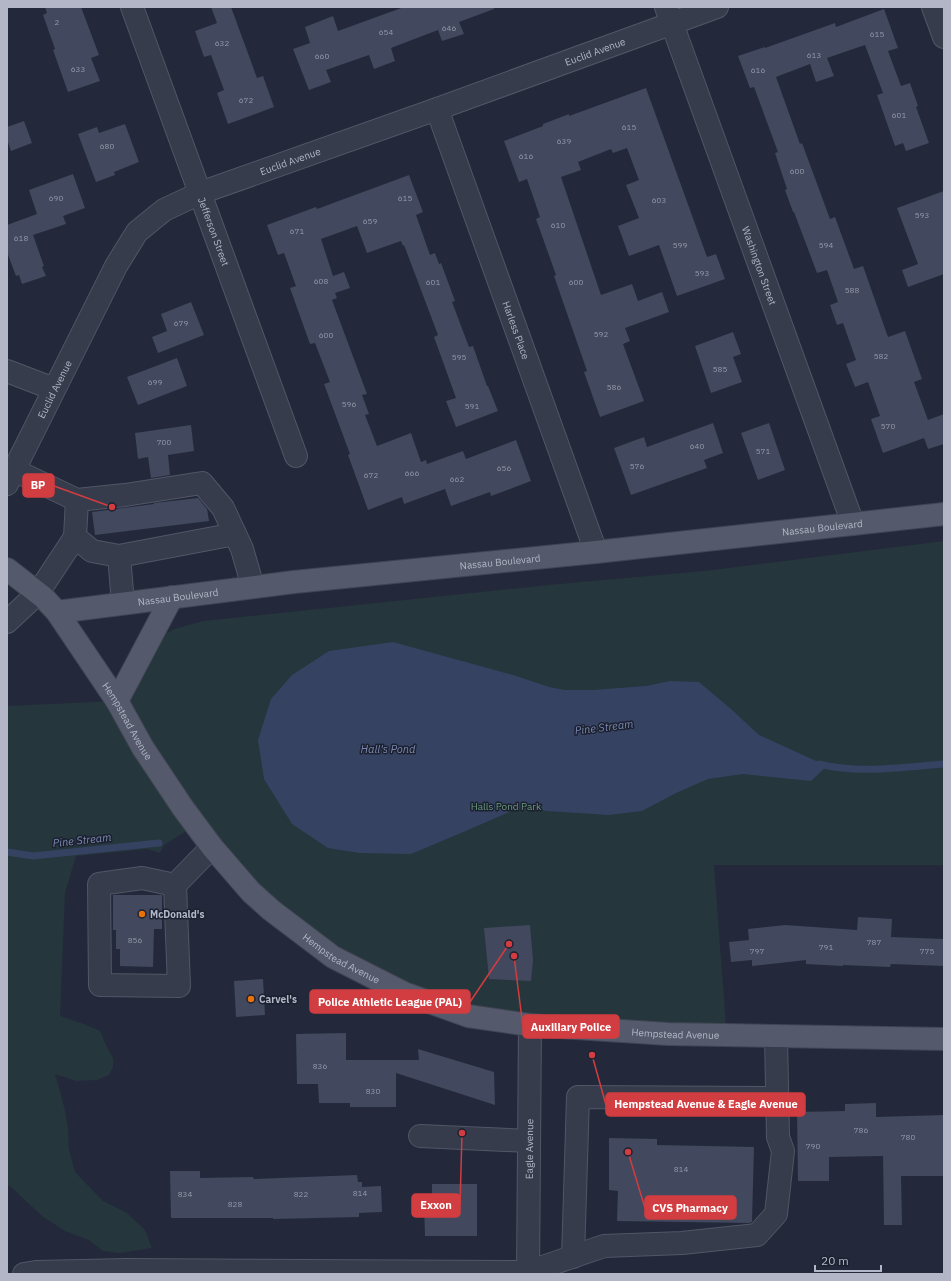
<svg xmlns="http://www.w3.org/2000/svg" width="951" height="1281" font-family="'IBM Plex Sans',sans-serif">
	<rect width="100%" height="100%" fill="#23293b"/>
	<polygon fill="#25363c" points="944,541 944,865 714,865 727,1039 466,1020 325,955 194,826 164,845 160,853 147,849 76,856 65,893 60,1016 84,1024 100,1031 106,1045 113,1058 113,1067 109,1075 97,1080 76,1081 55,1074 65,1110 68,1129 69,1150 75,1172 103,1201 127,1213 145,1230 152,1248 120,1253 103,1251 89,1240 65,1231 42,1216 11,1187 7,1185 7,706 118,701 154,639 175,629 203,621 549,585 704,571"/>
	<polygon fill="#364262" points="393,642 513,675 549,687 565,690 593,690 646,686 670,681 699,682 731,709 759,735 827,766 811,781 743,774 708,779 676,793 642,811 609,815 516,809 468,830 411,854 359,853 328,848 292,824 264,779 258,740 271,699 292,675 329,651"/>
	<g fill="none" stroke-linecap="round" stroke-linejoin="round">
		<g stroke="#364262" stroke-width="7">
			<path d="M819,764C859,774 903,767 944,764"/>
			<polyline points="7,852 33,856 159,843"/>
		</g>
	</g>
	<g fill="#42485d">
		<polygon points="45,7 81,7 99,55 91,58 100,81 68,92 53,50 55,49 43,15 47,13"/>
		<polygon points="211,7 231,7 257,78 263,76 274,107 228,124 217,93 224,90 211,55 204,57 195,31 217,23"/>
		<polygon points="404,7 494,7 494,9 459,22 464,34 442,41 438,30 391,48 395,61 374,69 369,55 326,70 331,82 309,90 293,49 310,43 305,27 333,16 338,31"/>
		<polygon points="884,9 898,48 888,51 901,86 910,83 918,106 916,107 929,143 906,151 903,143 895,146 877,95 883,93 865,45 827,58 834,76 816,82 810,64 776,77 800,144 802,143 830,219 835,217 854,269 863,266 888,337 905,331 922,379 914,382 928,420 944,414 944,444 928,449 924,438 883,453 871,419 880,416 868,382 855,387 846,364 856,360 843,323 837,325 830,305 838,302 827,270 817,273 794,212 793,212 785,190 787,189 775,153 778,152 754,87 750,88 738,56 765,47 765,48 835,23 836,27"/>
		<polygon points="646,88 707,257 716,254 725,279 677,296 659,245 629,256 618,226 639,218 626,185 639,180 627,148 613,153 611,149 578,162 581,170 561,177 601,295 632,284 638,301 662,292 669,312 625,328 630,341 623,344 644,401 600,417 584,372 587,371 554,276 556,275 536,219 540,217 527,179 519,182 504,141 543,126 543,124 569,114 569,116"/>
		<polygon points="24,121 32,143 11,151 7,139 7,127"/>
		<polygon points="125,124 139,162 114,172 115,175 96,182 78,134 97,127 99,133"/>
		<polygon points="73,174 85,208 63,216 66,224 33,235 44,266 42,267 46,276 22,284 19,275 16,276 7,252 7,225 37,214 29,190"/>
		<polygon points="409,175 423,212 416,215 430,255 435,253 439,264 441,263 455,301 452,302 469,347 473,346 487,386 488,386 498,411 456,427 446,401 456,398 434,337 438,335 404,245 403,246 401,241 367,253 357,226 321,239 333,276 344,272 350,288 335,293 337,298 332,300 367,394 362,395 369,414 365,415 377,446 411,433 421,462 426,460 427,464 463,451 466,459 516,440 531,481 491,496 490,492 451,506 445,489 404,504 402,497 368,510 348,455 350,454 324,384 330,382 315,343 310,344 290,288 296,286 284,253 278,255 267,225 316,207 317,209"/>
		<polygon points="944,191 944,274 908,287 902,270 918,264 897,208"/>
		<polygon points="191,302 204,335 158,353 152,337 167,331 161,314"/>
		<polygon points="733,332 741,354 733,357 742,382 711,393 695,346"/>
		<polygon points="177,358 187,386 138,405 127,377"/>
		<polygon points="713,423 723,453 704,460 707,468 631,495 614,448 644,437 647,447"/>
		<polygon points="769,423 785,470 758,480 741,433"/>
		<polygon points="191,425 194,451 168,455 170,475 151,478 148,457 138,459 135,433"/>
		<polygon points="198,498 207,509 209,521 95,535 92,512 154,504 154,503"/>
		<polygon points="113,895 162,895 162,929 154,929 153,967 120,966 120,949 116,949 116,930 113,930"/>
		<polygon points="858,917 892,919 891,937 944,939 944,966 891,964 890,967 843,965 843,966 806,964 806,960 752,966 752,960 731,962 729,942 749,940 748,929 785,925 857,930"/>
		<polygon points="530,925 533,960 531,981 489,979 484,928"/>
		<polygon points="263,979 265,1015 236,1017 234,981"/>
		<polygon points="346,1033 346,1060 419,1060 418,1049 494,1072 495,1105 396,1073 396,1107 350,1107 350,1103 319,1103 318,1084 297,1084 296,1034"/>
		<polygon points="876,1103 876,1117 944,1115 944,1176 901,1176 902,1225 884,1225 883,1156 829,1157 829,1181 798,1181 797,1112 845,1111 845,1104"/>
		<polygon points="609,1138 657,1139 657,1145 754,1147 752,1222 749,1223 617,1221 618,1191 609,1190"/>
		<polygon points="170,1171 200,1171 200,1178 253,1177 254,1179 357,1175 358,1182 362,1182 362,1187 381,1186 382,1212 359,1213 359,1217 273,1219 273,1218 171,1218"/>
		<polygon points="432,1184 477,1184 477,1236 425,1236 424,1204 432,1203"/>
	</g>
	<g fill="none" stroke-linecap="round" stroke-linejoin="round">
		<g stroke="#525666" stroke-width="24">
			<g id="minor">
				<path id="s1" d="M132,7L296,456"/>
				<path id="s2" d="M666,7L853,524"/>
				<polyline points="933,7 944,37"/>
				<path id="s3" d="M437,109L596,552"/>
				<polyline points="7,371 54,389"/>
				<polyline points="14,470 77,500 125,495 202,483 223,508 242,549 253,587"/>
				<path id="s4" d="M7,484L116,266L137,232L164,210L200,193L437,109L717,7"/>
				<polyline points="75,537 92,551 119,556 123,603"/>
				<polyline points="119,556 235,534"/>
				<polyline points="7,622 38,593 75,537 77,500"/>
				<polyline points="175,885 142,878 99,884 100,985 179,986 175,885 212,847"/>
				<polyline points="420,1136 529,1141"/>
				<polyline points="573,1257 578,1097 777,1098"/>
				<polyline points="24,1274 36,1272 127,1270 528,1272 604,1246 682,1243 757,1235 776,1214 783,1151 778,1137 776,1036"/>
				<path id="s5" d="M528,1274L530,1025"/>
			</g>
		</g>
		<g stroke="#404554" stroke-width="24">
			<g id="major">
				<path id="s6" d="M7,569L43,597L57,612L117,701L143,748L183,808L212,847L251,892L271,910L333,957L404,993L468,1016L530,1025L668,1034L944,1039"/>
				<path id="s7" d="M57,612L294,582L596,552L944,514"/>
				<polyline points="117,701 172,597"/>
			</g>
		</g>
		<use href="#minor" stroke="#363c4b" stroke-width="22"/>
		<use href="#major" stroke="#545a6b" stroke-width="22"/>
	</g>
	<g fill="#e8710a" stroke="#1c2130" stroke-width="1.5">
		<circle cx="142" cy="914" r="4"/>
		<circle cx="251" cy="999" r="4"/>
	</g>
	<g text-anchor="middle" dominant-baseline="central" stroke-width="3" stroke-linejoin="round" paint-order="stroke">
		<g font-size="8" fill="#969aac">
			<text x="57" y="22">2</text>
			<text x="449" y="28">646</text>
			<text x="386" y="32">654</text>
			<text x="877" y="34">615</text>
			<text x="222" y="43">632</text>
			<text x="814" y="55">613</text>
			<text x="322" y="56">660</text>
			<text x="78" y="69">633</text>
			<text x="758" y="70">616</text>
			<text x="246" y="100">672</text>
			<text x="899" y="115">601</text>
			<text x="629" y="127">615</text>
			<text x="564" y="141">639</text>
			<text x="107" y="146">680</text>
			<text x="526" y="156">616</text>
			<text x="797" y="171">600</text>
			<text x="56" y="198">690</text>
			<text x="405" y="198">615</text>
			<text x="659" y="200">603</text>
			<text x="922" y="215">593</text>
			<text x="370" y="221">659</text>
			<text x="558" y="225">610</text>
			<text x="297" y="231">671</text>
			<text x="21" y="238">618</text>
			<text x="680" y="245">599</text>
			<text x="826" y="245">594</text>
			<text x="702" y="273">593</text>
			<text x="321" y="281">608</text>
			<text x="433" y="282">601</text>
			<text x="576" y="282">600</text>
			<text x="852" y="290">588</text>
			<text x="181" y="323">679</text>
			<text x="601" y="334">592</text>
			<text x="326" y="335">600</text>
			<text x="881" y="356">582</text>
			<text x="459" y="357">595</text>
			<text x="720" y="369">585</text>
			<text x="155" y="382">699</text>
			<text x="614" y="387">586</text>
			<text x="349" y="404">596</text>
			<text x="472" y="406">591</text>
			<text x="888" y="426">570</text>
			<text x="164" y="442">700</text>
			<text x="697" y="446">640</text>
			<text x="763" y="451">571</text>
			<text x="637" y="466">576</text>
			<text x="504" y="468">656</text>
			<text x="412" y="473">666</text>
			<text x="371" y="475">672</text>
			<text x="457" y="479">662</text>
			<text x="135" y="940">856</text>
			<text x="874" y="942">787</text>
			<text x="826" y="947">791</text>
			<text x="757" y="951">797</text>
			<text x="927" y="951">775</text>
			<text x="320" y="1066">836</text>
			<text x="373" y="1091">830</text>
			<text x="861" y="1130">786</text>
			<text x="908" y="1137">780</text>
			<text x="813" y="1146">790</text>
			<text x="681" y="1169">814</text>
			<text x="360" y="1193">814</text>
			<text x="185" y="1194">834</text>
			<text x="301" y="1194">822</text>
			<text x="235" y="1204">828</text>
		</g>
		<g font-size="10" fill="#b2b6c7" stroke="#1c2130">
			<text stroke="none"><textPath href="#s4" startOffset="778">Euclid Avenue</textPath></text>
			<text stroke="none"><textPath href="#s4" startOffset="454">Euclid Avenue</textPath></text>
			<text stroke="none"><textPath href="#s1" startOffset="239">Jefferson Street</textPath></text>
			<text stroke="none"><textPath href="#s2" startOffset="275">Washington Street</textPath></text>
			<text stroke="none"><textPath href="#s3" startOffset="235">Harless Place</textPath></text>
			<text stroke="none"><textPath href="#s4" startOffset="106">Euclid Avenue</textPath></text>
			<text stroke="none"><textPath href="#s7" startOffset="770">Nassau Boulevard</textPath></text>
			<text stroke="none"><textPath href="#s7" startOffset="446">Nassau Boulevard</textPath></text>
			<text stroke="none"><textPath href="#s7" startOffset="122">Nassau Boulevard</textPath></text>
			<text stroke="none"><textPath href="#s6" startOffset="196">Hempstead Avenue</textPath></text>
			<text stroke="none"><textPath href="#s6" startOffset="520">Hempstead Avenue</textPath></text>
			<text stroke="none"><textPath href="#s6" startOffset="868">Hempstead Avenue</textPath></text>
			<text stroke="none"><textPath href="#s5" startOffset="125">Eagle Avenue</textPath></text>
		</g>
		<g font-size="10" fill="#69987b" stroke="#1c2130">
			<text x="506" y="806">Halls Pond Park</text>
		</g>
		<g font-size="10" font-weight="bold" fill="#b2b6c7" stroke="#1c2130" text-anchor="start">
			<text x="150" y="914">McDonald's</text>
			<text x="259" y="999">Carvel's</text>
		</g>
		<g font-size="11" font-style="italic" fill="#7a88af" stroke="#1c2130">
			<text transform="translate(604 727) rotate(-7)">Pine Stream</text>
			<text x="388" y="749">Hall's Pond</text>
			<text transform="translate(82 840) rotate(-6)">Pine Stream</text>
		</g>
	</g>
	<path fill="none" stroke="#d13d40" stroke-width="1.5" d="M112 507L54 486M509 944L470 1002M514 956L523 1027M592 1055L606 1105M462 1133L460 1205M628 1152L645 1208"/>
	<g fill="#d13d40" stroke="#1c2130" stroke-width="1.5">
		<circle cx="112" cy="507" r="4"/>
		<circle cx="509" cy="944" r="4"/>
		<circle cx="514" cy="956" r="4"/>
		<circle cx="592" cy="1055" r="4"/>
		<circle cx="462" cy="1133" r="4"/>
		<circle cx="628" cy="1152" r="4"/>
	</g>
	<g fill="#d13d40" stroke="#d13d40" stroke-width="1.5">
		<rect x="23" y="474" width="31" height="23" rx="4"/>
		<rect x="310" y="990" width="160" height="23" rx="4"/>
		<rect x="523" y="1015" width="96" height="23" rx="4"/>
		<rect x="606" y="1093" width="199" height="23" rx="4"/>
		<rect x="412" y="1194" width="48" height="23" rx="4"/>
		<rect x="645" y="1196" width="91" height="23" rx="4"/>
	</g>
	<g font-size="11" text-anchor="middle" font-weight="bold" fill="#fff">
		<text x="38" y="489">BP</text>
		<text x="390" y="1006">Police Athletic League (PAL)</text>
		<text x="571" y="1031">Auxiliary Police</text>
		<text x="706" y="1108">Hempstead Avenue &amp; Eagle Avenue</text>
		<text x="436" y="1209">Exxon</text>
		<text x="690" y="1212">CVS Pharmacy</text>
	</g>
	<rect width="951" height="1281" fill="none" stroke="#b2b6c7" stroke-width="16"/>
	<path d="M815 1265v6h66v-6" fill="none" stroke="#b2b6c7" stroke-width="2"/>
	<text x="821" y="1265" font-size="12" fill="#b2b6c7" stroke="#1c2130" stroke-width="3" paint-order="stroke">20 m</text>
</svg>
